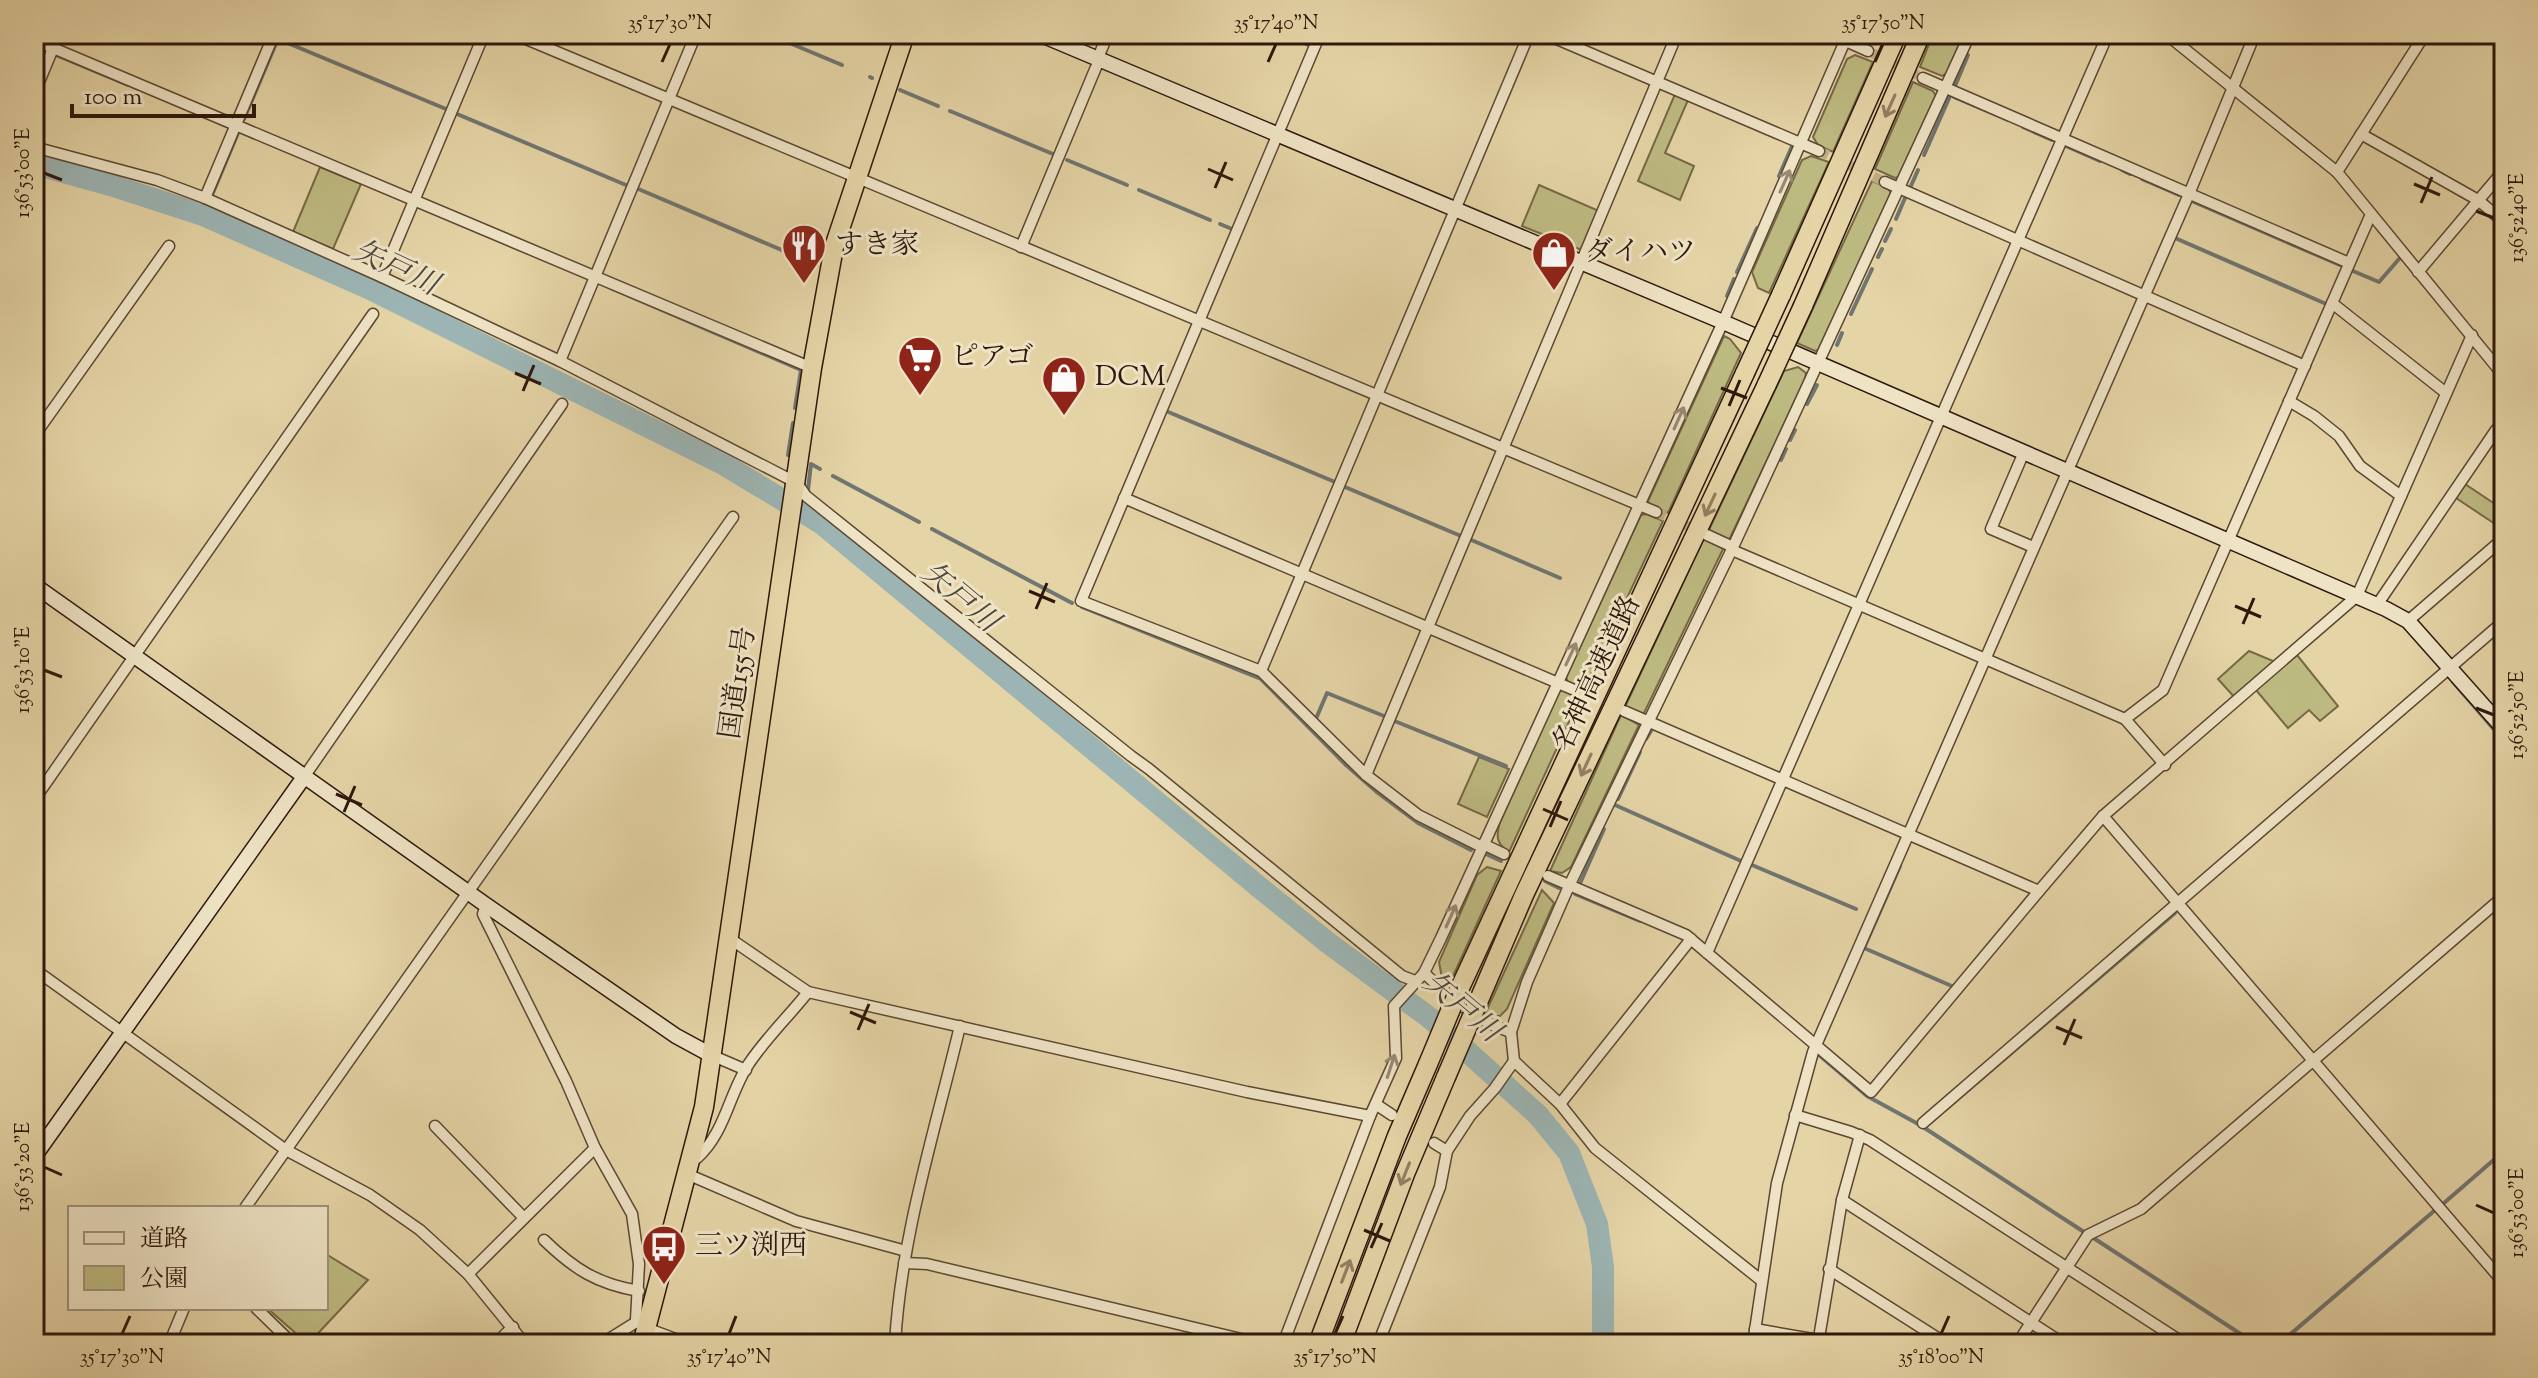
<svg xmlns="http://www.w3.org/2000/svg" width="2538" height="1378" font-family="'Sorts Mill Goudy','Noto Serif JP',serif">
	<rect width="100%" height="100%" fill="#e5d4a6"/>
	<filter id="stains"><feTurbulence type="fractalNoise" baseFrequency=".0025" numOctaves="4"/><feColorMatrix values="0 0 0 0 .2 0 0 0 0 .09 0 0 0 0 .02 0 0 0 .5 -.17"/></filter>
	<radialGradient id="worn" r=".72"><stop offset=".6" stop-color="#630" stop-opacity="0"/><stop offset="1" stop-color="#630" stop-opacity=".3"/></radialGradient>
	<g fill="#bdba81" stroke="#766946" stroke-width="2">
		<polygon points="1933,34 1964,34 1947,73 1942,76 1920,67"/>
		<polygon points="1855,55 1873,62 1833,152 1818,145 1813,137 1847,59"/>
		<polygon points="1913,82 1933,91 1936,96 1901,176 1895,178 1875,169"/>
		<polygon points="1675,94 1688,100 1665,153 1694,166 1680,200 1638,181"/>
		<polygon points="1811,156 1829,162 1769,293 1758,288 1752,272 1802,160"/>
		<polygon points="320,167 361,184 333,249 293,232"/>
		<polygon points="1872,181 1887,187 1891,193 1820,349 1815,351 1797,343"/>
		<polygon points="1539,185 1599,211 1583,248 1579,249 1522,226"/>
		<polygon points="1724,336 1730,339 1741,353 1668,513 1650,505 1648,501"/>
		<polygon points="1798,367 1806,373 1805,380 1729,540 1708,532 1784,371"/>
		<polygon points="2465,484 2504,510 2504,530 2456,498"/>
		<polygon points="1647,514 1663,521 1584,690 1568,682 1566,677 1641,515"/>
		<polygon points="1704,538 1724,547 1644,713 1642,714 1625,707"/>
		<polygon points="2249,651 2278,663 2236,699 2218,679"/>
		<polygon points="2297,655 2338,706 2320,721 2309,710 2288,728 2256,690"/>
		<path d="M1563,690L1580,698L1509,852C1496,844 1496,836 1500,822L1559,691Z"/>
		<polygon points="1621,715 1639,725 1571,867 1562,873 1550,871"/>
		<polygon points="1479,757 1509,769 1487,817 1458,804"/>
		<polygon points="1487,867 1501,871 1449,985 1442,978 1439,962 1477,875"/>
		<polygon points="1542,890 1554,903 1507,1009 1500,1016 1488,1016 1485,1014"/>
		<polygon points="326,1254 368,1280 308,1344 267,1308 326,1308"/>
	</g>
	<g fill="none" stroke-linecap="round" stroke-linejoin="round">
		<g stroke="#707671" stroke-width="4">
			<polyline points="768,34 842,65"/>
			<polyline points="1283,34 1311,46"/>
			<polyline points="278,39 446,109"/>
			<polyline points="34,46 46,51"/>
			<polyline points="56,55 128,85"/>
			<polyline points="870,77 872,78"/>
			<polyline points="1955,86 1968,55"/>
			<polyline points="900,90 938,106"/>
			<polyline points="1954,97 2008,120"/>
			<polyline points="950,111 1053,154"/>
			<polyline points="457,114 626,185"/>
			<polyline points="244,119 280,34"/>
			<polyline points="2023,127 2052,140"/>
			<polyline points="2066,146 2100,161"/>
			<polyline points="1924,155 1950,96"/>
			<polyline points="1067,160 1127,185"/>
			<polyline points="2122,170 2130,174"/>
			<polyline points="1779,176 1793,144 1791,143"/>
			<polyline points="2142,179 2179,195"/>
			<polyline points="636,188 817,265"/>
			<polyline points="1910,188 1918,170"/>
			<polyline points="1139,190 1210,220"/>
			<polyline points="212,195 238,133"/>
			<polyline points="2194,202 2340,265"/>
			<polyline points="1896,219 1905,198"/>
			<polyline points="1220,224 1232,229"/>
			<polyline points="2175,238 2324,303"/>
			<polyline points="1885,241 1891,229"/>
			<polyline points="1878,257 1882,249"/>
			<polyline points="2353,271 2379,282 2399,259"/>
			<polyline points="1737,272 1757,228"/>
			<polyline points="613,289 801,370 795,408"/>
			<polyline points="1727,296 1734,279"/>
			<polyline points="1851,314 1872,269"/>
			<polyline points="1837,345 1842,333"/>
			<polyline points="1807,404 1817,385"/>
			<polyline points="1166,411 1335,482"/>
			<polyline points="1790,440 1795,430"/>
			<polyline points="788,455 793,423"/>
			<polyline points="1781,460 1786,449"/>
			<polyline points="833,476 919,522"/>
			<polyline points="1345,487 1461,536"/>
			<polyline points="808,490 811,464 820,469"/>
			<polyline points="932,529 1072,603"/>
			<polyline points="1469,539 1560,578"/>
			<polyline points="1082,607 1261,679 1346,765 1378,793 1418,823 1471,850"/>
			<polyline points="2453,682 2504,741"/>
			<polyline points="1392,720 1506,766"/>
			<polyline points="1315,721 1327,693 1384,716"/>
			<polyline points="1646,739 1651,731"/>
			<polyline points="1618,799 1640,752"/>
			<polyline points="1615,805 1741,861"/>
			<polyline points="1486,854 1501,861"/>
			<polyline points="1752,865 1856,909"/>
			<polyline points="1900,866 1864,948 1954,987"/>
			<polyline points="1545,881 1559,888"/>
			<polyline points="1578,888 1604,829"/>
			<polyline points="1575,894 1640,921"/>
			<polyline points="1819,1055 1867,1096 1920,1125 2084,1232"/>
			<polyline points="1946,1109 2175,913"/>
			<polyline points="2444,1203 2504,1151"/>
			<polyline points="2092,1237 2256,1344"/>
			<polyline points="2279,1344 2434,1211"/>
		</g>
		<polyline stroke="#9cb5b4" stroke-width="22" points="34,164 117,187 203,215 368,288 723,464 821,523 1259,887 1327,942 1430,1018 1538,1115 1569,1153 1597,1224 1603,1267 1603,1344"/>
		<g stroke="#c0ae87" stroke-width="10" stroke-dasharray="10 5" stroke-linecap="butt">
			<polyline points="1868,51 1923,78"/>
			<polyline points="1819,151 1885,182"/>
			<polyline points="1656,512 1698,531"/>
		</g>
		<g stroke="#5c4732" stroke-width="13">
			<g id="street">
				<polyline points="514,34 1656,512"/>
				<polyline points="1320,34 1081,601 1261,671 1366,775 1418,815 1482,847"/>
				<polyline points="1545,34 1819,151"/>
				<polyline points="1830,34 1868,51"/>
				<polyline points="2166,34 2337,172 2504,376"/>
				<polyline points="34,40 812,368"/>
				<polyline points="1097,60 1108,34"/>
				<polyline points="1923,78 2349,263"/>
				<polyline points="34,94 59,34"/>
				<polyline points="2361,134 2478,200 2504,222"/>
				<polyline points="34,147 157,180 205,198 382,277 560,361 797,483 806,496 1131,756 1149,769 1402,976 1415,981"/>
				<polyline points="2337,172 2425,34"/>
				<polyline points="1885,182 2305,366"/>
				<polyline points="205,198 274,34"/>
				<polyline points="1021,247 1099,60"/>
				<polyline points="2418,272 2504,170"/>
				<polyline points="382,277 484,34"/>
				<polyline points="2332,303 2446,393"/>
				<polyline points="560,361 696,34"/>
				<polyline points="2289,401 2314,416 2339,436 2360,466 2401,496"/>
				<polyline points="34,436 169,246"/>
				<polyline points="2024,452 1991,529 2033,547"/>
				<polyline points="1124,498 1572,689"/>
				<polyline points="1707,535 1733,547"/>
				<polyline points="1732,550 2125,719 2163,690 2371,214"/>
				<polyline points="2377,605 2496,430"/>
				<polyline points="2408,621 2504,538"/>
				<polyline points="1261,671 1529,34"/>
				<polyline points="1624,711 2039,891 2103,816 2357,596 2472,335"/>
				<polyline points="2125,719 2165,765"/>
				<polyline points="1366,775 1677,34"/>
				<polyline points="304,777 562,404"/>
				<polyline points="34,800 373,314"/>
				<polyline points="2103,816 2504,1283"/>
				<polyline points="1483,844 1504,854"/>
				<polyline points="1548,876 1686,935 1871,1092 2039,891"/>
				<polyline points="486,905 483,914 566,1081 595,1148 632,1214 639,1264 636,1320 646,1328 689,1344"/>
				<polyline points="729,938 808,992 1247,1092 1370,1116"/>
				<polyline points="1707,953 2108,34"/>
				<polyline points="34,969 286,1150 370,1195 420,1230 468,1274 525,1344"/>
				<path d="M1424,973C1450,997 1477,1022 1511,1032"/>
				<polyline points="711,1055 746,1070"/>
				<polyline points="1560,1104 1691,939"/>
				<polyline points="1377,1105 1392,1115"/>
				<polyline points="1795,1115 1851,1132 1870,1140 2185,1344"/>
				<polyline points="1923,1123 2504,621"/>
				<polyline points="435,1126 524,1218"/>
				<polyline points="1434,1143 1447,1151"/>
				<path d="M691,1157L697,1158C725,1133 729,1094 748,1065C765,1039 789,1016 808,992"/>
				<polyline points="687,1174 796,1221 906,1251"/>
				<polyline points="1842,1200 2064,1344"/>
				<polyline points="245,1208 733,517"/>
				<path d="M544,1240C574,1269 597,1284 639,1291"/>
				<polyline points="904,1263 927,1264 1262,1344"/>
				<polyline points="1829,1269 1947,1344"/>
				<polyline points="468,1274 595,1148"/>
				<polyline points="1762,1281 1595,1148 1560,1104 1514,1061 1511,1032 1527,982 1569,886 1733,547 1970,34"/>
				<polyline points="256,1308 293,1344"/>
				<polyline points="1755,1329 1818,1340 1825,1344"/>
				<polyline points="169,1344 184,1308"/>
				<polyline points="495,1344 513,1327"/>
				<polyline points="601,1344 638,1321"/>
				<path d="M895,1344C901,1236 935,1131 960,1026"/>
				<polyline points="1283,1344 1370,1116 1396,1058 1394,1006 1424,973 1441,938 1723,322 1848,34"/>
				<polyline points="1378,1344 1440,1187 1447,1151 1470,1116 1495,1088 1514,1061"/>
				<polyline points="1753,1344 1777,1183 1813,1052 2189,194 2255,34"/>
				<polyline points="1818,1344 1842,1200 1860,1135"/>
				<polyline points="2017,1344 2088,1235 2141,1209 2504,896"/>
			</g>
		</g>
		<g stroke="#2e180c" stroke-width="17">
			<g id="secondary">
				<polyline points="1039,34 1723,322 2386,609 2408,621 2504,729"/>
				<polyline points="34,585 486,905 676,1036 711,1055"/>
				<polyline points="34,1157 304,777"/>
			</g>
		</g>
		<g stroke="#2e180c" stroke-width="21">
			<g id="highway">
				<polyline points="1781,295 1897,34"/>
				<polyline points="1803,306 1921,34"/>
				<polyline points="1458,992 1745,373"/>
				<polyline points="1476,1007 1524,895 1767,384"/>
				<polyline points="642,1344 704,1107 812,368 834,247 905,34"/>
				<polyline points="1318,1344 1397,1136 1428,1064"/>
				<polyline points="1341,1344 1405,1174 1446,1077"/>
			</g>
		</g>
		<use href="#street" stroke="#eee3c5" stroke-width="10"/>
		<use href="#secondary" stroke="#eee3c5" stroke-width="14"/>
		<use href="#highway" stroke="#e5d4a6" stroke-width="18"/>
		<g stroke="#2e180c" stroke-width="21" stroke-linecap="butt">
			<g id="highway-bridge">
				<polyline points="1745,373 1781,295"/>
				<polyline points="1767,384 1803,306"/>
				<polyline points="1428,1064 1458,992"/>
				<polyline points="1446,1077 1476,1007"/>
			</g>
		</g>
		<use href="#highway-bridge" stroke="#e5d4a6" stroke-width="18"/>
	</g>
	<defs><path id="oneway-shaft" d="M-6 0H5M1.5-3L5.5 0L1.5 3" fill="none" stroke-width="1.6" stroke-linecap="round" stroke-linejoin="round" transform="scale(2)"/></defs>
	<g stroke="#937f61">
		<use href="#oneway-shaft" transform="translate(1890 106) rotate(114)"/>
		<use href="#oneway-shaft" transform="translate(1710 505) rotate(115)"/>
		<use href="#oneway-shaft" transform="translate(1586 765) rotate(115)"/>
		<use href="#oneway-shaft" transform="translate(1405 1174) rotate(112)"/>
		<use href="#oneway-shaft" transform="translate(1346 1271) rotate(-69)"/>
	</g>
	<g stroke="#988872">
		<use href="#oneway-shaft" transform="translate(1785 181) rotate(-66)"/>
		<use href="#oneway-shaft" transform="translate(1679 418) rotate(-66)"/>
		<use href="#oneway-shaft" transform="translate(1571 654) rotate(-65)"/>
		<use href="#oneway-shaft" transform="translate(1451 916) rotate(-66)"/>
		<use href="#oneway-shaft" transform="translate(1391 1066) rotate(-72)"/>
	</g>
	<path fill="none" stroke="#2e180c" stroke-width="3" d="M662,62L670,44M1268,62L1276,44M1875,62L1883,44M1208,169L1233,180M44,173L62,180M2414,184L2440,195M1215,188L1226,162M2421,203L2432,177M2476,211L2494,218M515,373L541,384M1721,388L1747,398M523,391L534,365M1729,406L1740,380M1029,591L1055,602M2235,606L2261,617M1036,609L1047,583M2243,624L2254,598M44,670L62,677M2476,708L2494,715M336,794L362,805M1543,809L1568,820M344,812L355,786M1550,827L1561,801M850,1012L876,1023M2056,1027L2082,1038M858,1030L869,1004M2064,1045L2075,1019M44,1167L62,1175M2476,1205L2494,1213M1364,1230L1390,1241M1371,1248L1382,1223M122,1334L130,1316M729,1334L736,1316M1335,1334L1343,1316M1941,1334L1949,1316"/>
	<defs>
		<g id="restaurant-pin" transform="scale(2.3)"><path d="M0 17L-7.5 6A9.5 9.5 0 1 1 7.5 6Z" fill="#8f2418" stroke="#eee3c5"/><path d="M-5-6h1v4h1v-4h1v4h1v-4h1v5L-1.5 .5V6h-2V.5L-5-1ZM5-6V6H3V1.5H1.5Q1.5-4 5-6Z" fill="#fff"/></g>
		<g id="shop-pin" transform="scale(2.3)"><path d="M0 17L-7.5 6A9.5 9.5 0 1 1 7.5 6Z" fill="#8f2418" stroke="#eee3c5"/><path d="M-5-2.5h2.3a2.7 3.5 0 0 1 5.4 0H5L5.5 6h-11ZM-1.5-2.5h3a1.5 2.3 0 0 0-3 0Z" fill="#fff"/></g>
		<g id="supermarket-pin" transform="scale(2.3)"><path d="M0 17L-7.5 6A9.5 9.5 0 1 1 7.5 6Z" fill="#8f2418" stroke="#eee3c5"/><path d="M-6-5.5h2.5l.6 2H6L4.5 2H-2.5L-4.4-4H-6ZM-1.5 3.2a1.3 1.3 0 1 0 .1 0ZM3 3.2a1.3 1.3 0 1 0 .1 0Z" fill="#fff"/></g>
		<g id="bus-pin" transform="scale(2.3)"><path d="M0 17L-7.5 6A9.5 9.5 0 1 1 7.5 6Z" fill="#8f2418" stroke="#eee3c5"/><path d="M-5-6H5V4H4V6H2V4H-2V6H-4V4H-5ZM-3.5-4V0h7V-4ZM-3.5 1.2v1.5H-2V1.2ZM2 1.2v1.5H3.5V1.2Z" fill="#fff"/></g>
	</defs>
	<g fill-rule="evenodd">
		<use href="#restaurant-pin" x="804" y="246"/>
		<use href="#shop-pin" x="1554" y="253"/>
		<use href="#supermarket-pin" x="920" y="358"/>
		<use href="#shop-pin" x="1064" y="378"/>
		<use href="#bus-pin" x="664" y="1247"/>
	</g>
	<g text-anchor="middle" dominant-baseline="central" stroke-width="6" stroke-linejoin="round" paint-order="stroke">
		<g font-size="28" fill="#2e180c" stroke="#eee3c5" text-anchor="start">
			<text x="835" y="246">すき家</text>
			<text x="1585" y="253">ダイハツ</text>
			<text x="951" y="358">ピアゴ</text>
			<text x="1095" y="378">DCM</text>
			<text x="695" y="1247">三ツ渕西</text>
		</g>
		<g font-size="28" fill="#2e180c" stroke="#eee3c5">
			<text transform="translate(1598 674) rotate(-65)">名神高速道路</text>
			<text transform="translate(739 683) rotate(-82)">国道155号</text>
		</g>
		<g font-size="30" font-style="italic" fill="#4f473e" stroke="#eee3c5">
			<text transform="translate(395 269) rotate(25)">矢戸川</text>
			<text transform="translate(959 598) rotate(40)">矢戸川</text>
			<text transform="translate(1461 1008) rotate(40)">矢戸川</text>
		</g>
	</g>
	<rect width="2538" height="1378" fill="none" stroke="#e5d4a6" stroke-width="88"/>
	<rect x="68" y="1206" width="260" height="104" fill="#eee3c5" stroke="#a1927b" stroke-width="2"/>
	<rect x="84" y="1232" width="40" height="12" fill="#eee3c5" stroke="#a1927b" stroke-width="2"/>
	<text x="140" y="1246" font-size="24" fill="#2e180c">道路</text>
	<rect x="84" y="1266" width="40" height="24" fill="#bdba81" stroke="#a1927b" stroke-width="2"/>
	<text x="140" y="1286" font-size="24" fill="#2e180c">公園</text>
	<path d="M72 104v12h182v-12" fill="none" stroke="#2e180c" stroke-width="4"/>
	<text x="84" y="104" font-size="24" fill="#2e180c" stroke="#eee3c5" stroke-width="6" paint-order="stroke">100 m</text>
	<rect x="44" y="44" width="2450" height="1290" fill="none" stroke="#2e180c" stroke-width="3"/>
	<g font-size="20" text-anchor="middle" fill="#2e180c">
		<text x="670" y="29">35°17'30"N</text>
		<text x="1276" y="29">35°17'40"N</text>
		<text x="1883" y="29">35°17'50"N</text>
		<text transform="translate(22 173) rotate(-90)" y="7">136°53'00"E</text>
		<text transform="translate(2516 218) rotate(-90)" y="7">136°52'40"E</text>
		<text transform="translate(22 670) rotate(-90)" y="7">136°53'10"E</text>
		<text transform="translate(2516 715) rotate(-90)" y="7">136°52'50"E</text>
		<text transform="translate(22 1167) rotate(-90)" y="7">136°53'20"E</text>
		<text transform="translate(2516 1213) rotate(-90)" y="7">136°53'00"E</text>
		<text x="122" y="1363">35°17'30"N</text>
		<text x="729" y="1363">35°17'40"N</text>
		<text x="1335" y="1363">35°17'50"N</text>
		<text x="1941" y="1363">35°18'00"N</text>
	</g>
	<rect width="100%" height="100%" filter="url(#stains)"/>
	<rect width="100%" height="100%" fill="url(#worn)"/>
</svg>
